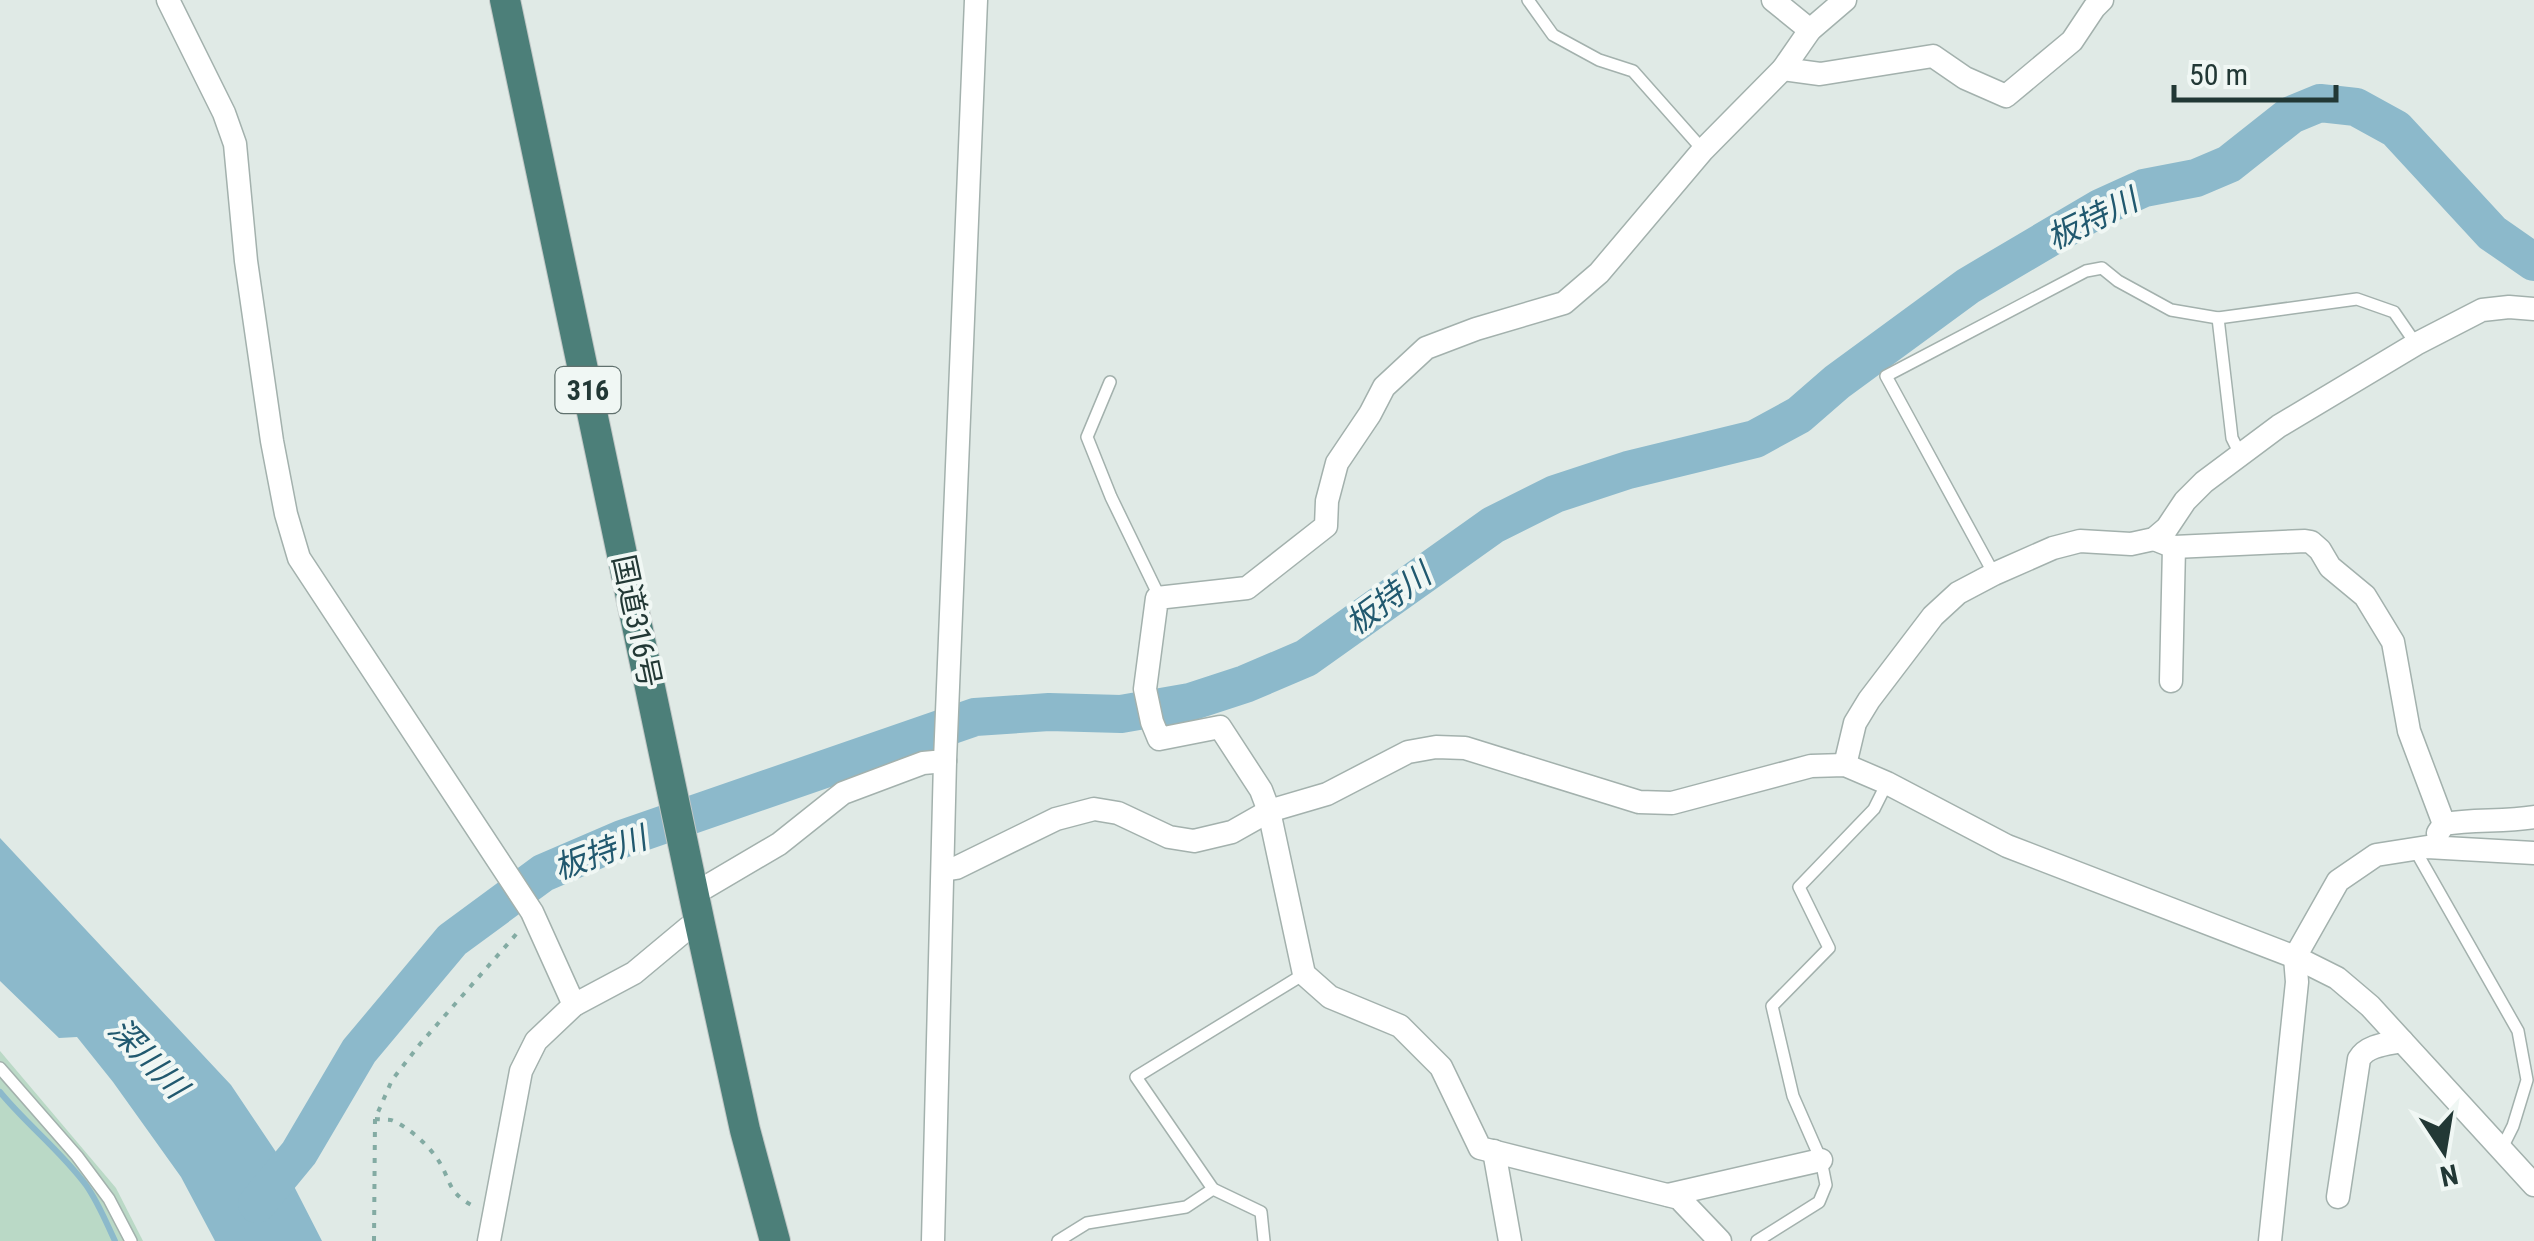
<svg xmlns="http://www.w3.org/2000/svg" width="2534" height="1241" font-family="'Roboto Condensed','Noto Sans JP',sans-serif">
	<rect width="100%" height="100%" fill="#e0eae6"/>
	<polygon fill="#bad9c6" points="0,1051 116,1188 143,1241 0,1241"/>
	<polygon fill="#8cb9cb" points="0,838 231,1085 278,1155 322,1241 215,1241 181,1177 113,1082 77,1037 59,1038 0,981"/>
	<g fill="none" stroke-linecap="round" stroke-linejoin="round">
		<path stroke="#8cb9cb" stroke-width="6" d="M0,1092C27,1125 61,1151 86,1185C98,1202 106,1222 115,1241"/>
		<polyline stroke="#8cb9cb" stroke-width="38" points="257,1204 299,1153 359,1051 452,940 543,873 622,839 975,717 1049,712 1121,714 1190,702 1245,684 1306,658 1493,525 1555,494 1628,470 1755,439 1799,415 1837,382 1968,286 2100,208 2144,188 2196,178 2229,164 2291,115 2320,103 2356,107 2396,129 2492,233 2534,262"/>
		<g stroke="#a3b1ad" stroke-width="14">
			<g id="service">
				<polyline points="1528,0 1553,35 1599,60 1633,71 1703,150"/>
				<polyline points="2218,318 2232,438 2240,454"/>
				<polyline points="1110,382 1087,437 1111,497 1160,598"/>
				<polyline points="1994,574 1886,376 2086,271 2102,268 2118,281 2171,310 2218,318 2357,299 2394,312 2416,344"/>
				<polyline points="2414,848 2518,1031 2527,1080 2513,1126 2502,1148"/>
				<polyline points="0,1068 77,1156 109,1199 131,1241"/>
				<polyline points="1058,1241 1087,1223 1186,1207 1213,1189"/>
				<polyline points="1264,1241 1261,1212 1213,1189 1136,1077 1304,974"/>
				<polyline points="1757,1241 1819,1202 1826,1185 1821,1160 1793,1096 1772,1006 1829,948 1799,887 1874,809 1887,783"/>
			</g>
		</g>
		<g stroke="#a3b1ad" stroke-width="25">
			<g id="minor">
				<polyline points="168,0 224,113 235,144 246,261 272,441 286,514 299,558 532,912 574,1005"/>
				<polyline points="1773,0 1810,30"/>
				<polyline points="1783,69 1820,74 1933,56 1965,78 2006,96 2072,41 2094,8 2102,0"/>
				<polyline points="2154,539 2174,547 2305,541 2311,542 2320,550 2330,567 2365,596 2393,642 2409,731 2444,824"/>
				<polyline points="2171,681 2174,547"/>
				<polyline points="1845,765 1855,723 1869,700 1933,616 1958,593 1994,574 2053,548 2080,541 2131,544 2154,539 2167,528 2185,501 2204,482 2279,426 2416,344 2482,310 2509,307 2534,309"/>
				<path d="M2438,833L2444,824C2474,819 2504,822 2534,817"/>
				<polyline points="943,870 956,868 1056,819 1094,809 1118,813 1169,837 1194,841 1232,832 1269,811 1327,794 1408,752 1436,747 1465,748 1639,802 1672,803 1811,766 1845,765 1887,783 2007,846 2295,957 2337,978 2370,1006 2534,1185"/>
				<polyline points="694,894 779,844 843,793 923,763 945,761"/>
				<polyline points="1494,1151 1510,1241"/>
				<polyline points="1668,1195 1821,1160"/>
				<path d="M2338,1197L2359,1059C2367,1045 2387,1044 2402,1041"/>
				<polyline points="489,1241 521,1071 536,1041 574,1005 634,973 688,928 700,924"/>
				<polyline points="933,1241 945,761 976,0"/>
				<polyline points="1720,1241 1679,1198 1480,1148 1441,1067 1400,1026 1330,997 1304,974 1269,811 1261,790 1220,727 1159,739 1152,722 1145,689 1157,598 1247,588 1326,526 1327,501 1337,463 1370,414 1384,387 1426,348 1476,329 1564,303 1599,273 1703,150 1783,69 1810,30 1845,0"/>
				<polyline points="2270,1241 2297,982 2295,957 2338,881 2376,855 2427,847 2534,853"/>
			</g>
		</g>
		<g stroke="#c1c7c6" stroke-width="32">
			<polyline id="trunk" points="505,0 700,924 745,1130 775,1241"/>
		</g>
		<g stroke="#83aba3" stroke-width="4" stroke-dasharray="5 8" stroke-linecap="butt">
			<path d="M375,1119C376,1119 389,1120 391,1120C407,1126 426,1143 436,1157C452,1179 445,1192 475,1207"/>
			<polyline points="374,1241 375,1119 392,1080 420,1044 519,931"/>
		</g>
		<use href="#service" stroke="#fff" stroke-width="11"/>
		<use href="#minor" stroke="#fff" stroke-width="22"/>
		<use href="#trunk" stroke="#4c7f79" stroke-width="30"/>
	</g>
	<g text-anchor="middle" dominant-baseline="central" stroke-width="8" stroke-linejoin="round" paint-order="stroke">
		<rect fill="#f0f7f4" stroke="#60716e" stroke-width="2.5" x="555.5" y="367" width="65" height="46" rx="8"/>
		<g font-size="28" font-weight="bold" fill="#223835">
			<text x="588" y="390">316</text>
		</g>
		<g font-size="30" fill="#223835" stroke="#f0f7f4">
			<text transform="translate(637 621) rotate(78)">国道316号</text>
		</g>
		<g font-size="32" font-style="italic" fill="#21596f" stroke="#f0f7f4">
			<text transform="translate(2092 219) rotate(-26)">板持川</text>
			<text transform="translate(1388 599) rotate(-36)">板持川</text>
			<text transform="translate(600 853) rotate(-20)">板持川</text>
			<text transform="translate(148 1058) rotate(46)">深川川</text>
		</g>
	</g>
	<g transform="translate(2444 1151) rotate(168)" stroke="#f0f7f4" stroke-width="8" paint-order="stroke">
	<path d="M0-8L18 38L0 25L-18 38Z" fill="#223835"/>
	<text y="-15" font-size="28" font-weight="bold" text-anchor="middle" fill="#223835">N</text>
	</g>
	<path d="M2174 85v15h162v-15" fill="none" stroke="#223835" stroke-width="5"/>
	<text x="2189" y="85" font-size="30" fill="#223835" stroke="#f0f7f4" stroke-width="8" paint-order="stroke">50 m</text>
</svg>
